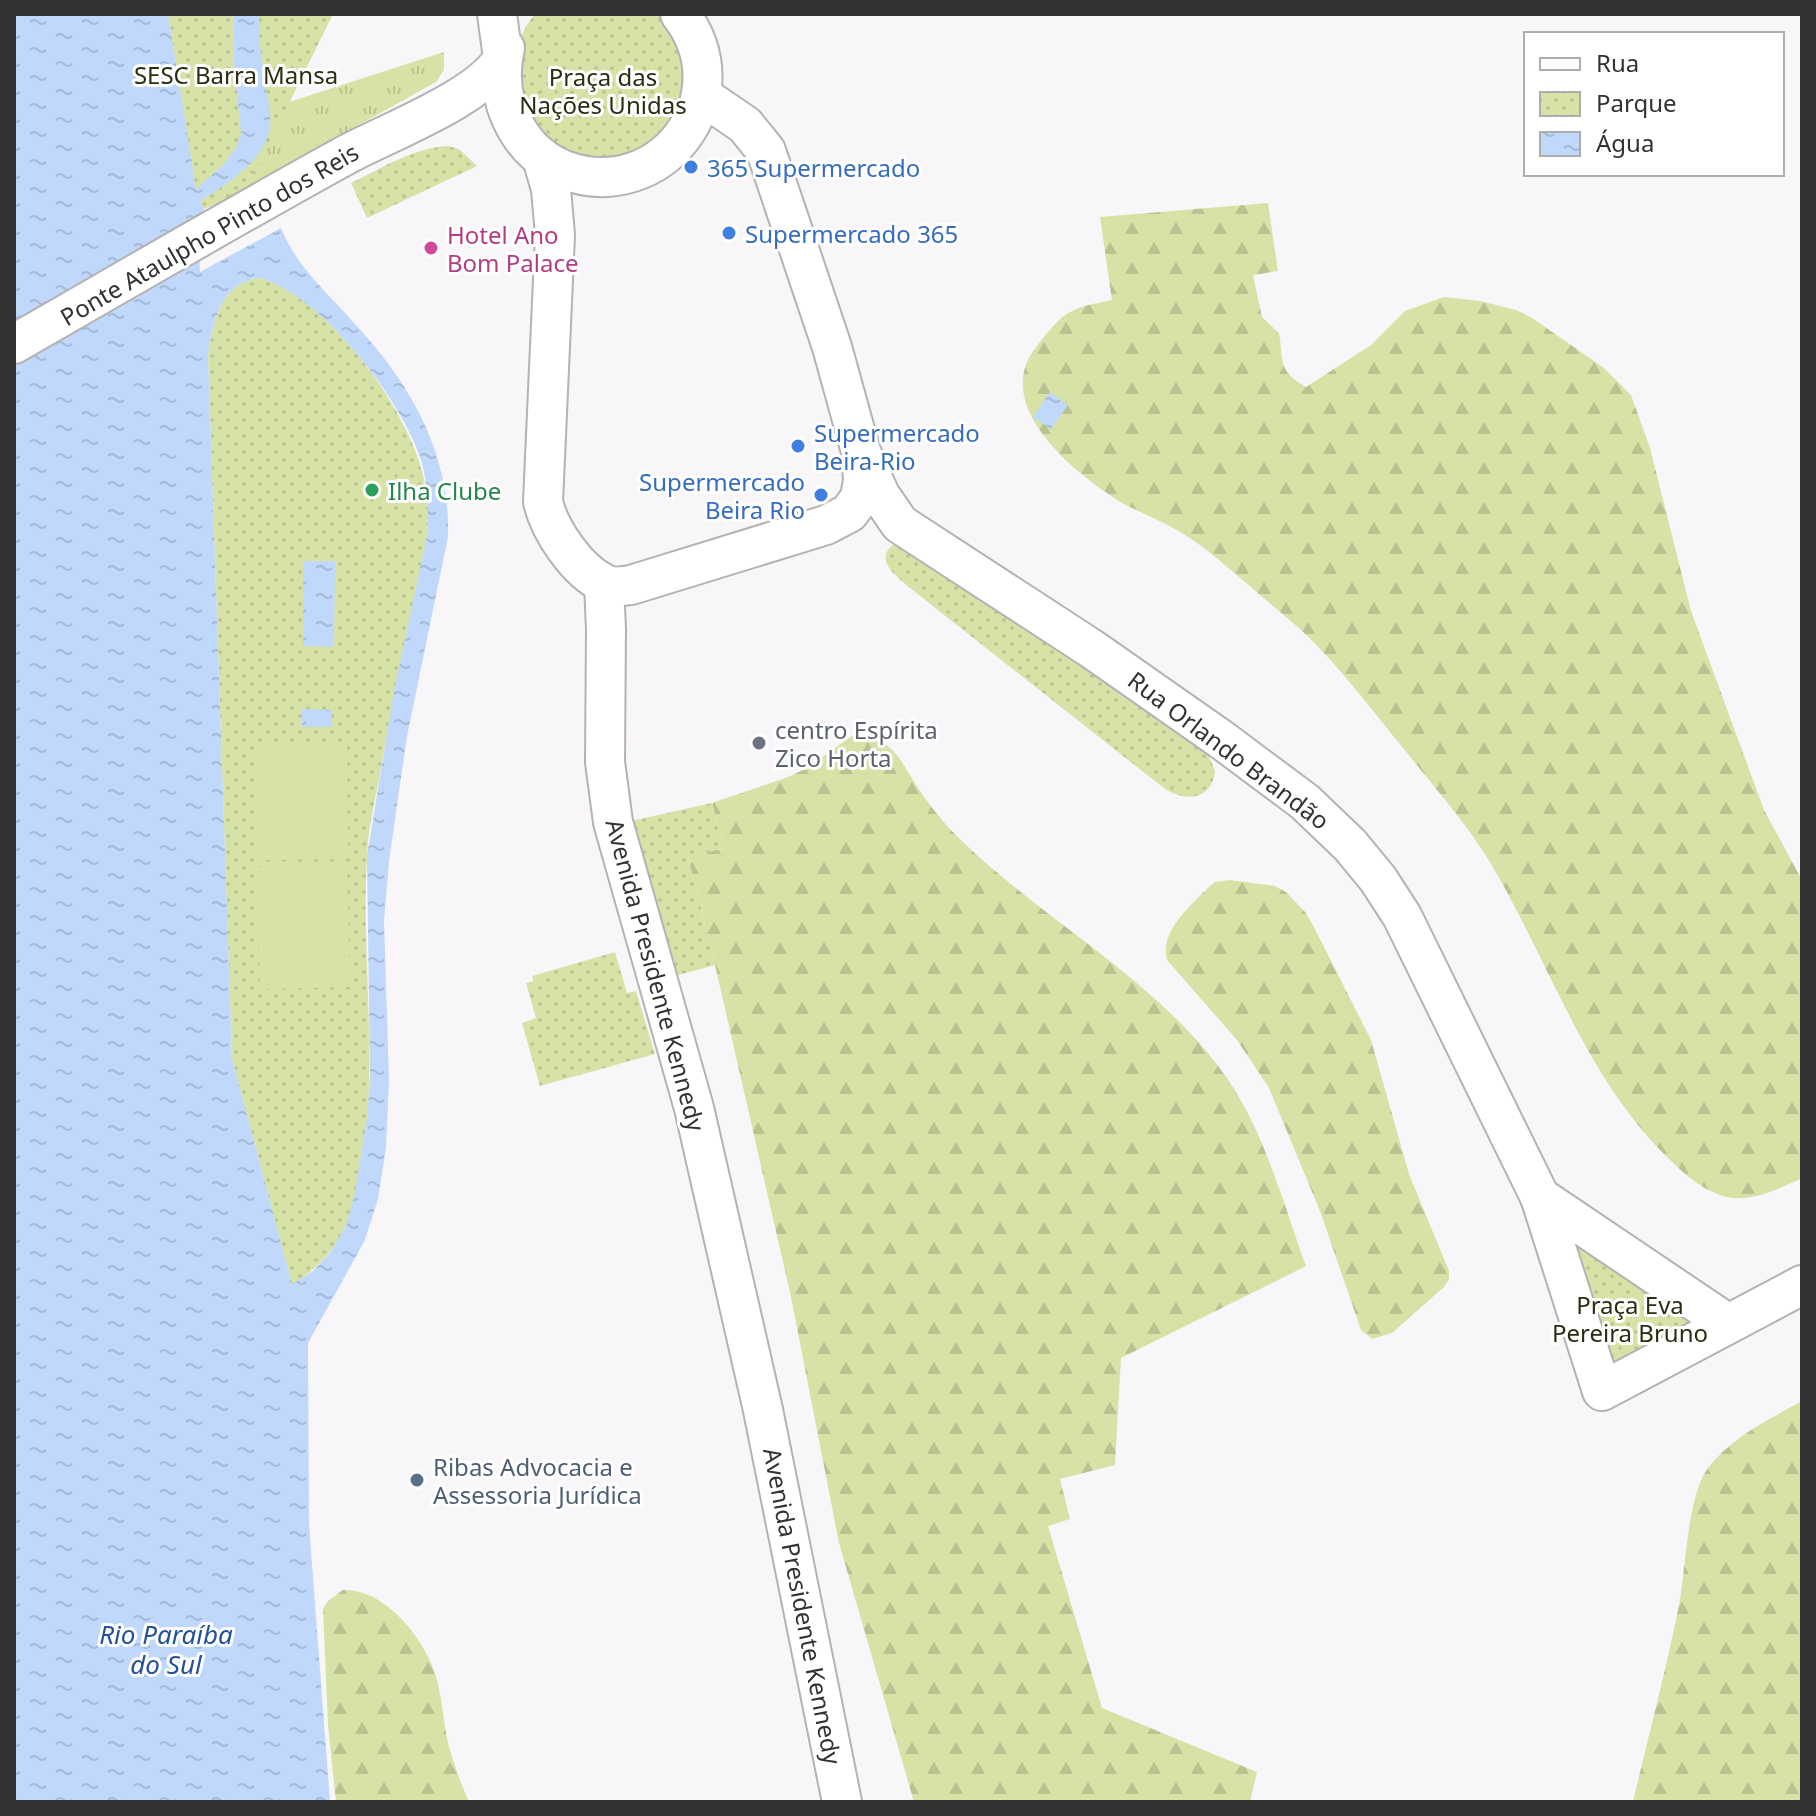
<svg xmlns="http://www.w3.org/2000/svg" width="1816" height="1816" font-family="'Noto Sans',sans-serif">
	<defs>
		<pattern id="grass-tufts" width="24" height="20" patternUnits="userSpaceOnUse" patternTransform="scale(2)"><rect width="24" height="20" fill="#d7e2a7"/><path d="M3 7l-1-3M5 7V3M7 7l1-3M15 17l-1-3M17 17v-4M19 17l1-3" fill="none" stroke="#b9c290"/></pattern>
		<pattern id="forest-firs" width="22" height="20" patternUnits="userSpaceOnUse" patternTransform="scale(2)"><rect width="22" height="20" fill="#d7e2a7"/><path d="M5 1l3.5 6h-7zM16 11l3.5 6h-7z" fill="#b9c290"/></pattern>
		<pattern id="park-dots" width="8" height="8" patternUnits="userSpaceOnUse" patternTransform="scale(2)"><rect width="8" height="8" fill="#d7e2a7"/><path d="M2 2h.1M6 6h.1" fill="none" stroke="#b9c290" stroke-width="1.8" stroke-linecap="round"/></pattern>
		<pattern id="water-ripples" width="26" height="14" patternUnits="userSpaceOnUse" patternTransform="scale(2)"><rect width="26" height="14" fill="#c0d8fb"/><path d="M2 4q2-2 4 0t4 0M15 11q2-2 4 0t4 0" fill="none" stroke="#a5bad8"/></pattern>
	</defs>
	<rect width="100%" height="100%" fill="#f9f6f9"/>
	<polygon fill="url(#grass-tufts)" points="444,52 444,70 436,82 230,197 256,170 289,102"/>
	<g fill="url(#forest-firs)">
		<path d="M1268,203L1278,271L1253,275L1262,317L1279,333C1284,362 1277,370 1306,387L1371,345L1405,311L1444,297L1480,301L1516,310L1532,318L1604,368L1631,395L1650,448L1691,611L1764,810L1802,880V1178C1778,1189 1747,1205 1720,1195C1697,1187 1679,1169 1662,1152C1586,1074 1551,969 1498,876C1474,832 1439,793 1408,754C1373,712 1340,666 1300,629C1282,613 1263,598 1245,582C1225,565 1205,547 1182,533C1164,522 1143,514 1124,504C1077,476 988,405 1037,346C1065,311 1067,309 1112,300L1100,217Z"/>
		<path d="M856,733C867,734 880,739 889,747C902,758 910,777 920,791C933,810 947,827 963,842C1048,924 1161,982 1229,1081C1265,1134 1284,1206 1306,1266L1121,1358L1115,1465L1060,1479L1070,1519L1048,1526L1102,1708L1257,1772L1250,1802H914L839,1543L791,1297L715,965L688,857L724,848L712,803L788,777L807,768Z"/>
		<path d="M1230,880L1275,886L1286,892L1306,913L1315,929L1371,1040L1409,1174L1449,1271V1279L1444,1287L1392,1333L1372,1339L1361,1330L1320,1211L1269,1088L1237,1040L1167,960C1159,932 1190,906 1209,887L1215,882Z"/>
		<path d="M1802,1401V1802H1633C1648,1737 1666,1671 1679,1605C1686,1569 1687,1496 1708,1468C1731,1438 1769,1419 1802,1401Z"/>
		<path d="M343,1590C385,1588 426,1640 436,1677C442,1697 443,1718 447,1738C452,1760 460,1781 469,1802H336L328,1725L323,1609L328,1601Z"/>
	</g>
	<g fill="url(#park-dots)">
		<polygon points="168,14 333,14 256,170 230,198 204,209 195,189"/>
		<path d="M535,14H670L684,33L687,112L626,164L563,157L519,110C517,74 509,44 535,14Z"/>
		<path d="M448,146L459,149L477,166L367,218L351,183C382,168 413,148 448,146Z"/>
		<path d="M260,278C330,298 415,417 426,488C434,536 416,589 406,637C397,684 387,731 379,779C374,805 368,831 367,857C360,975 385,1096 351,1212C341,1245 320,1267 292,1285L232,1059L208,355C213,322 220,282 260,278Z"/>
		<path d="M906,541L1201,748L1209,756L1215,771C1212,800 1186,802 1165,789L910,588C901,579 878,565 888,550C893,543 899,542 906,541Z"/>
		<polygon points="712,803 724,848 688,857 715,965 675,976 631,821"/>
		<polygon points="615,952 627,993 636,991 655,1054 540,1086 522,1023 536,1018 526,983 534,981 532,976"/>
		<polygon points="1540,1197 1727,1323 1602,1391"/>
	</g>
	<g fill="#d7e2a7">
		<polygon points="256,745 347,745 348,859 257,860"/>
		<polygon points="347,865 350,987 260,989 257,867"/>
	</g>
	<g fill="url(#water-ripples)" fill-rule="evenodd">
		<path d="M14,14H168L196,189L224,164L236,148L241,133L234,65V14H259C258,37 262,60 265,82C267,98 273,116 269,132C261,163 226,185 200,201L204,209L198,222L200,272L281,228C298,269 326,291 355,324C410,383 451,454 448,537L407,736L389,861L384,921L389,1081L386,1148L378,1199L365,1240L308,1343L309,1524L330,1802H14ZM260,278C321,295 400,398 420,457C428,482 429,509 427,536L394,691L367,856L370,1076L367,1118L355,1193L346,1226L330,1253L313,1271L292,1284L232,1059L208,355C213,322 220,282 260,278Z"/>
		<polygon points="1050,392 1068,405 1051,429 1033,417"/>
		<polygon points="303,561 335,561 334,647 303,646"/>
		<polygon points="302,709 332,710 331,727 302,727"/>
	</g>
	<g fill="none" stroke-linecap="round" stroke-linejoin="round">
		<g stroke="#b5b2b4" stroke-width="42">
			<g id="secondary">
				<path d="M505,48C498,78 502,105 518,131C528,148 545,163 564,170C661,206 744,96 680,14"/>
				<path d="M542,158L551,189L555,235L543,502C550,531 577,571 605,584C613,588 622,586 631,585L826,525L849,513L860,498L863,480L861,452L832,347L766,151L745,125L701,95"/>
				<path d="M14,344C124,281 233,217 344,156C386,133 481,98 503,58L497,14"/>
				<polyline points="861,452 880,495 900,524 1092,649 1222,740 1305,802 1350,845 1378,879 1402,916 1540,1197 1602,1391 1802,1285"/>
				<polyline points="604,584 606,629 605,762 613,822 694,1108 763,1410 842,1802"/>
				<polyline points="1540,1197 1727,1323"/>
			</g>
		</g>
		<use href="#secondary" stroke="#fff" stroke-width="38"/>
	</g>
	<g fill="#3f7fe0" stroke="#fff" stroke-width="3">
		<circle cx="691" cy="167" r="8"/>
		<circle cx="729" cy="233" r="8"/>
		<circle cx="798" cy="446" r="8"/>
		<circle cx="821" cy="495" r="8"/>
	</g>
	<circle fill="#d1479c" stroke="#fff" stroke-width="3" cx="431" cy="248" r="8"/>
	<circle fill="#2e9e5b" stroke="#fff" stroke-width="3" cx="372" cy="490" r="8"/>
	<circle fill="#6b7280" stroke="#fff" stroke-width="3" cx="759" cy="743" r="8"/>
	<circle fill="#5c6f8a" stroke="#fff" stroke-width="3" cx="417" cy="1480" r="8"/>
	<g text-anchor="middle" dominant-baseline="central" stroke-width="6" stroke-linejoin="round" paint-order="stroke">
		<g font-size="24" fill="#2a2e10" stroke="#fff">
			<text x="236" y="74">SESC Barra Mansa</text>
			<text x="603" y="76">Praça das<tspan x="603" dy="28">Nações Unidas</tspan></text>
			<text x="1630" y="1304">Praça Eva<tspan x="1630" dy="28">Pereira Bruno</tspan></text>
		</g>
		<g font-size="24" fill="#366cbe" stroke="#fff" text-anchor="start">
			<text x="707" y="167">365 Supermercado</text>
			<text x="745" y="233">Supermercado 365</text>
			<text x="814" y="432">Supermercado<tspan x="814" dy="28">Beira-Rio</tspan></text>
			<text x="805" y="481" text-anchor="end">Supermercado<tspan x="805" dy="28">Beira Rio</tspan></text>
		</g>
		<g font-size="24" fill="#333233" stroke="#fff">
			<text transform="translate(209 234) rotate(-30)">Ponte Ataulpho Pinto dos Reis</text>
			<text transform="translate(1229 750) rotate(37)">Rua Orlando Brandão</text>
			<text transform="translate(656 975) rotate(75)">Avenida Presidente Kennedy</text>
			<text transform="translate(803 1606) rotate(79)">Avenida Presidente Kennedy</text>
		</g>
		<g font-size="24" fill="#b23c85" stroke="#fff" text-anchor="start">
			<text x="447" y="234">Hotel Ano<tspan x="447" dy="28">Bom Palace</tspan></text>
		</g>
		<g font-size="24" fill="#27864d" stroke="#fff" text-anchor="start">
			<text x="388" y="490">Ilha Clube</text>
		</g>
		<g font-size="24" fill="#5b616d" stroke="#fff" text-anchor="start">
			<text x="775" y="729">centro Espírita<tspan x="775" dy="28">Zico Horta</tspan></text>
		</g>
		<g font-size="24" fill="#4e5e75" stroke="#fff" text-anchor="start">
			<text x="433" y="1466">Ribas Advocacia e<tspan x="433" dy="28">Assessoria Jurídica</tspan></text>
		</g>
		<g font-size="26" font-style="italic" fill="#255297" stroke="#fff">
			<text x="166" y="1634">Rio Paraíba<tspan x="166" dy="30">do Sul</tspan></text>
		</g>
	</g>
	<rect width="1816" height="1816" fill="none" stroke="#333233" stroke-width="32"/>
	<rect x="1524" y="32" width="260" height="144" fill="#ffffff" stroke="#adadad" stroke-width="2"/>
	<rect x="1540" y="58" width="40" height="12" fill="#ffffff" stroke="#adadad" stroke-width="2"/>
	<text x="1596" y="72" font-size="24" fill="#333233">Rua</text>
	<rect x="1540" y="92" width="40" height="24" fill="url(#park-dots)" stroke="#adadad" stroke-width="2"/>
	<text x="1596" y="112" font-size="24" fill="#333233">Parque</text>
	<rect x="1540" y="132" width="40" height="24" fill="url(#water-ripples)" stroke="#adadad" stroke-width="2"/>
	<text x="1596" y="152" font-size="24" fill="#333233">Água</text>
</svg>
